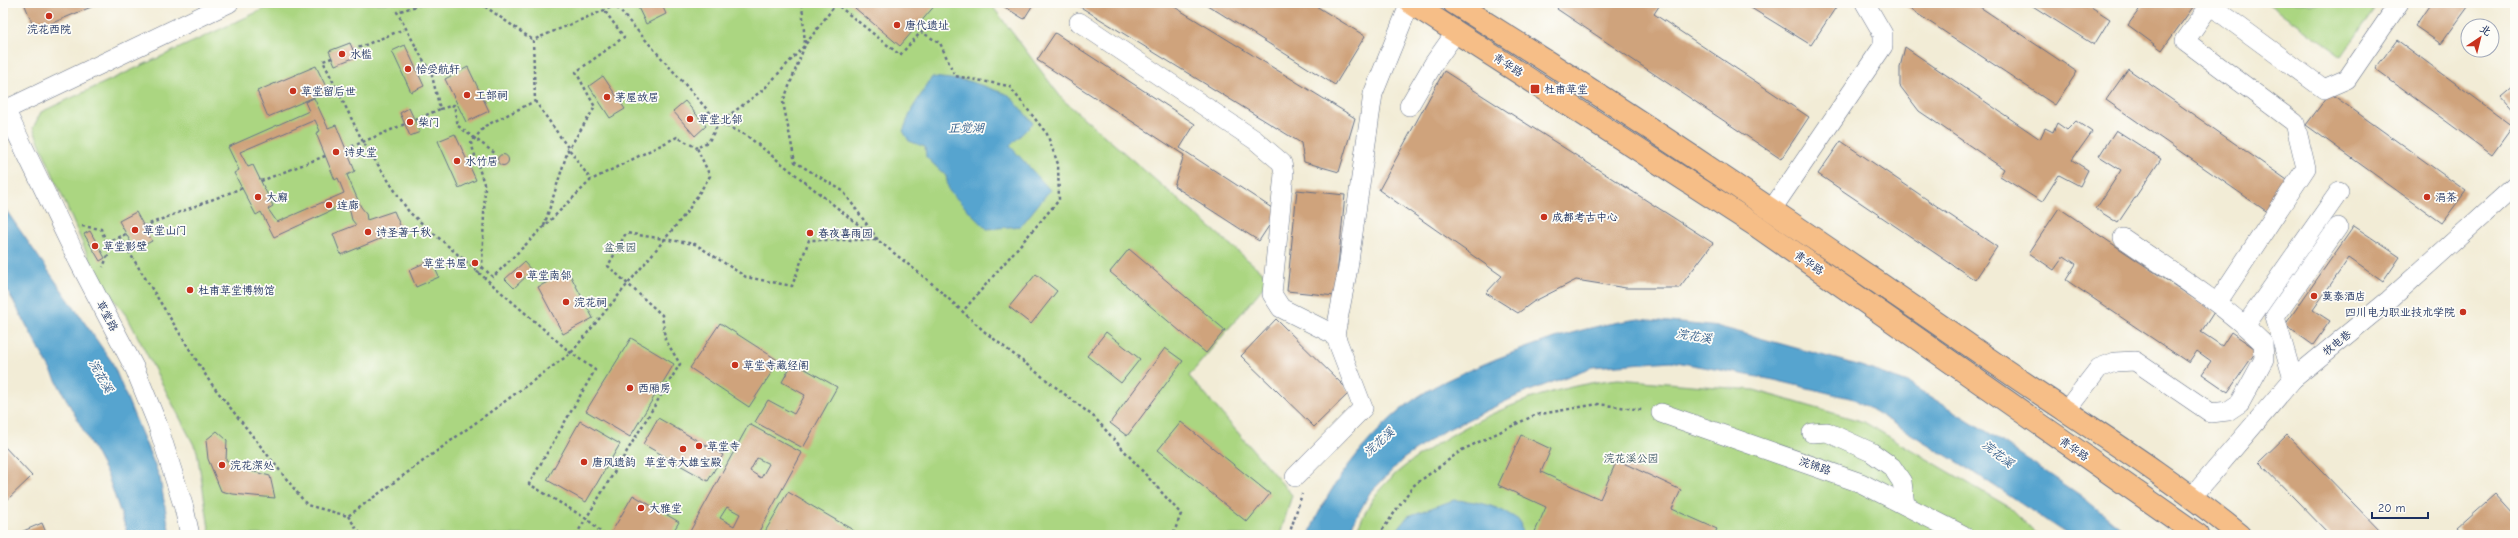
<svg xmlns="http://www.w3.org/2000/svg" width="2518" height="538" font-family="'Comic Neue','LXGW WenKai TC',sans-serif">
	<rect width="100%" height="100%" fill="#fdfcf7"/>
	<filter id="ink" filterUnits="userSpaceOnUse"><feTurbulence type="fractalNoise" baseFrequency=".025" numOctaves="2"/><feDisplacementMap in="SourceGraphic" scale="8" xChannelSelector="R" yChannelSelector="G"/><feConvolveMatrix kernelMatrix="1 2 1 2 8 2 1 2 1" color-interpolation-filters="sRGB"/></filter>
	<filter id="wash" filterUnits="userSpaceOnUse"><feTurbulence type="fractalNoise" baseFrequency=".012" numOctaves="4" result="noise"/><feDisplacementMap in="SourceGraphic" scale="16" xChannelSelector="R" yChannelSelector="G"/><feGaussianBlur stdDeviation="0.9" result="paint"/><feColorMatrix in="noise" values="0 0 0 0 0 0 0 0 0 0 0 0 0 0 0 0 0 1.4 0 .05"/><feComposite in="paint" operator="in"/></filter>
	<g filter="url(#wash)">
		<rect width="100%" height="100%" fill="#f2ecd6"/>
		<g fill="#abd681" stroke="#638270">
			<polygon points="277,3 990,3 1063,100 1270,279 1189,376 1292,495 1280,535 210,535 197,451 128,318 97,277 33,128 41,112"/>
			<polygon points="2267,3 2363,3 2374,10 2342,56"/>
			<path d="M1618,379L1754,390L1864,422L2009,507L2037,535H1354C1360,524 1365,511 1372,500C1385,480 1407,464 1426,451C1484,412 1548,387 1618,379Z"/>
		</g>
		<g fill="#56a4cf" stroke="#386a96">
			<polygon points="932,77 969,81 1009,95 1033,123 1010,146 1050,190 1021,226 987,229 949,191 946,176 926,157 925,147 909,141 903,131 912,109"/>
			<polygon points="3,206 112,362 160,478 170,535 128,535 108,476 3,282"/>
			<path d="M1639,319L1720,327L1861,366L1908,383L1989,433L2080,495L2129,535H2068L1978,475L1854,399L1774,380L1671,361L1592,367L1519,395L1442,432L1403,459L1369,494L1347,535H1309C1328,483 1379,420 1427,391C1448,378 1473,369 1496,359C1543,341 1589,325 1639,319Z"/>
			<path d="M1454,500C1480,501 1498,506 1520,521L1522,535H1393L1408,516Z"/>
		</g>
		<g id="blocks">
			<g fill="#cfa37b" fill-rule="evenodd">
				<polygon points="24,3 101,3 35,30"/>
				<polygon points="636,3 661,3 666,14 646,24"/>
				<polygon points="849,3 937,3 900,46"/>
				<polygon points="998,3 1034,3 1024,19"/>
				<polygon points="1074,3 1168,3 1355,118 1339,172 1304,162 1301,143"/>
				<polygon points="1204,3 1311,3 1365,36 1335,85"/>
				<polygon points="1561,3 1661,3 1654,14 1809,117 1781,159 1557,9"/>
				<polygon points="1743,3 1836,3 1838,4 1811,45"/>
				<polygon points="1901,3 1974,3 2077,72 2055,105"/>
				<polygon points="2028,3 2085,3 2110,19 2094,45"/>
				<polygon points="2144,3 2196,3 2162,50 2128,25"/>
				<polygon points="2431,3 2471,3 2441,44 2415,26"/>
				<polygon points="1055,33 1195,124 1180,148 1278,212 1259,241 1174,186 1184,155 1037,60"/>
				<polygon points="2397,40 2513,126 2492,155 2375,69"/>
				<polygon points="350,43 356,57 335,65 329,51"/>
				<polygon points="405,45 424,86 411,92 392,51"/>
				<polygon points="1905,47 2040,139 2045,128 2053,132 2057,123 2067,130 2076,121 2092,132 2072,160 2088,170 2080,186 2059,175 2042,202 2000,176 2004,169 1919,111 1900,86 1900,67"/>
				<polygon points="316,66 328,91 268,117 257,91"/>
				<polygon points="468,67 489,111 466,122 445,79"/>
				<polygon points="2128,69 2290,182 2269,213 2106,100"/>
				<polygon points="1444,71 1713,243 1679,288 1626,288 1576,280 1533,302 1518,313 1486,293 1502,276 1379,190"/>
				<polygon points="603,76 625,109 610,118 589,86"/>
				<polygon points="2515,85 2515,111 2502,96"/>
				<polygon points="2330,93 2466,191 2442,223 2306,125"/>
				<path d="M314,98L328,128L336,125L355,171L347,175L361,207L366,213L367,220L394,211L402,230L341,255L333,234L356,225L352,220L348,203L274,237L261,212L256,215L234,173L239,170L228,147L309,111L305,102ZM315,120L320,131L316,133L335,180L338,178L344,193L277,222L268,209L273,206L253,165L248,167L240,152Z"/>
				<polygon points="685,101 706,126 695,136 673,111"/>
				<polygon points="409,108 420,132 410,136 400,113"/>
				<polygon points="2116,130 2161,159 2118,223 2096,209 2121,170 2099,156"/>
				<polygon points="455,134 476,180 459,188 438,141"/>
				<polygon points="1841,141 1997,247 1975,280 1818,174"/>
				<circle cx="503" cy="160" r="5.5"/>
				<polygon points="1297,190 1345,195 1335,296 1287,291"/>
				<polygon points="2059,208 2214,312 2201,332 2222,346 2231,332 2257,350 2228,392 2202,374 2211,361 2197,351 2189,363 2066,280 2076,264 2064,256 2054,270 2029,253"/>
				<polygon points="136,212 152,241 135,250 119,221"/>
				<polygon points="2354,226 2400,257 2383,282 2349,258 2313,310 2330,321 2313,345 2285,325"/>
				<polygon points="90,231 105,258 100,261 84,234"/>
				<polygon points="1129,249 1225,330 1206,353 1110,272"/>
				<polygon points="431,260 439,277 416,287 409,270"/>
				<polygon points="524,262 532,271 514,288 505,279"/>
				<polygon points="568,271 593,318 563,334 538,287"/>
				<polygon points="1036,274 1057,291 1031,324 1009,307"/>
				<polygon points="1276,319 1350,392 1314,427 1241,356"/>
				<polygon points="720,323 779,361 749,407 690,368"/>
				<polygon points="1106,332 1140,359 1121,383 1087,356"/>
				<polygon points="631,338 674,364 630,437 586,411"/>
				<polygon points="1165,348 1183,361 1127,436 1110,423"/>
				<polygon points="793,362 837,387 803,448 755,422 768,400 794,414 805,395 782,382"/>
				<polygon points="658,418 723,455 708,481 643,444"/>
				<polygon points="580,421 620,444 586,502 547,480"/>
				<polygon points="1181,422 1270,494 1247,522 1158,450"/>
				<path d="M749,424L802,453L757,535H688ZM757,458L769,464L761,478L750,471ZM727,507L740,514L734,526L720,518Z"/>
				<polygon points="217,431 227,440 226,460 243,469 270,476 275,498 233,494 221,491 208,459 206,440"/>
				<polygon points="1521,435 1551,449 1541,472 1600,499 1617,460 1681,490 1672,509 1717,529 1714,535 1534,534 1546,507 1498,485"/>
				<polygon points="2287,435 2384,535 2330,535 2259,462"/>
				<polygon points="3,445 32,476 6,501 3,498"/>
				<polygon points="788,492 853,530 850,535 792,535 786,531 784,535 763,535"/>
				<polygon points="2495,494 2515,516 2515,535 2465,535 2458,527"/>
				<polygon points="633,495 679,522 671,535 610,535"/>
				<polygon points="42,523 47,535 14,535"/>
			</g>
		</g>
	</g>
	<g filter="url(#ink)">
		<use href="#blocks" fill-opacity="0" stroke="#667188" stroke-width="1"/>
		<g fill="none" stroke-linecap="round" stroke-linejoin="round">
			<g stroke="#667188" stroke-width="20">
				<g id="minor">
					<polyline points="1079,22 1255,140 1282,163 1284,174 1272,294 1281,308 1335,335"/>
					<polyline points="3,105 78,260 135,369 157,423 184,508 190,535"/>
					<polyline points="1409,106 1434,63 1456,32"/>
					<polyline points="3,111 229,3"/>
					<polyline points="1772,209 1883,46 1883,34 1865,3"/>
					<polyline points="2217,303 2306,168 2295,123 2185,41 2210,5 2324,89 2347,79 2399,3"/>
					<polyline points="2245,326 2339,192"/>
					<polyline points="2293,379 2275,317 2338,227"/>
					<path d="M2065,412L2099,368L2115,362L2135,361L2211,413L2228,411L2240,403L2264,359L2263,343C2221,302 2171,271 2123,238"/>
					<polyline points="1661,413 1861,483 1963,535"/>
					<polyline points="1812,433 1827,432 1871,452 1892,467 1902,482 1905,505"/>
					<polyline points="1295,477 1363,408 1335,335 1348,268 1373,94 1410,3"/>
					<polyline points="2192,497 2293,379 2389,300 2515,186"/>
				</g>
			</g>
			<g stroke="#667188" stroke-width="24">
				<g id="major">
					<polyline points="1411,3 1758,227 2198,535"/>
					<path d="M1454,3C1635,115 1811,236 1986,357C2071,416 2161,470 2240,535"/>
				</g>
			</g>
			<g stroke="#667188" stroke-width="2.5" stroke-dasharray="3 3" stroke-linecap="butt">
				<polyline points="480,3 533,40"/>
				<polyline points="613,3 719,123 746,135 929,281 985,332 1094,417 1181,514 1173,535"/>
				<polyline points="353,50 404,29"/>
				<polyline points="332,58 323,61 363,142 409,212 571,353 595,370 529,484 587,519 604,535"/>
				<polyline points="535,101 591,180"/>
				<polyline points="440,109 454,105 458,126 496,154"/>
				<polyline points="415,120 440,109 432,76 397,12 426,3"/>
				<polyline points="346,149 405,124"/>
				<polyline points="261,181 325,156"/>
				<polyline points="82,226 101,229 110,251 103,267"/>
				<polyline points="144,226 242,188"/>
				<polyline points="544,226 568,150 595,107 576,72 624,37 604,10"/>
				<polyline points="119,236 210,382 307,505 348,516 571,353 687,212 710,176 697,148 709,141 719,123 764,89 805,45 836,4 900,55 921,32 940,43 955,76 1009,86 1047,134 1058,164 1059,200 963,311"/>
				<polyline points="106,242 126,234"/>
				<polyline points="482,267 493,277 591,180 677,137 697,148"/>
				<polyline points="477,273 482,267 485,187 471,143 485,126 535,101 533,40 614,6"/>
				<polyline points="348,516 361,535"/>
				<polyline points="576,535 680,364 665,339 662,315 608,266 626,233 695,244 746,277 792,286 809,240 878,240 843,191 795,162 783,102 805,45 802,3"/>
				<polyline points="1289,535 1302,494"/>
				<polyline points="1379,535 1413,486 1462,450 1535,415 1598,404 1642,410"/>
			</g>
			<use href="#minor" stroke="#fff" stroke-width="19"/>
			<use href="#major" stroke="#f6be87" stroke-width="22"/>
		</g>
	</g>
	<g fill="#c8321e" stroke="#fdfcf7" stroke-width="1.5">
		<circle cx="49" cy="16" r="4"/>
		<circle cx="897" cy="25" r="4"/>
		<circle cx="342" cy="54" r="4"/>
		<circle cx="408" cy="69" r="4"/>
		<rect x="1530" y="84" width="10" height="10" rx="2"/>
		<circle cx="293" cy="91" r="4"/>
		<circle cx="467" cy="95" r="4"/>
		<circle cx="607" cy="97" r="4"/>
		<circle cx="690" cy="119" r="4"/>
		<circle cx="410" cy="122" r="4"/>
		<circle cx="336" cy="152" r="4"/>
		<circle cx="457" cy="161" r="4"/>
		<circle cx="258" cy="197" r="4"/>
		<circle cx="2427" cy="197" r="4"/>
		<circle cx="329" cy="205" r="4"/>
		<circle cx="1544" cy="217" r="4"/>
		<circle cx="135" cy="230" r="4"/>
		<circle cx="368" cy="232" r="4"/>
		<circle cx="810" cy="233" r="4"/>
		<circle cx="95" cy="246" r="4"/>
		<circle cx="475" cy="263" r="4"/>
		<circle cx="519" cy="275" r="4"/>
		<circle cx="190" cy="290" r="4"/>
		<circle cx="2314" cy="296" r="4"/>
		<circle cx="566" cy="302" r="4"/>
		<circle cx="2463" cy="312" r="4"/>
		<circle cx="735" cy="365" r="4"/>
		<circle cx="630" cy="388" r="4"/>
		<circle cx="699" cy="446" r="4"/>
		<circle cx="683" cy="449" r="4"/>
		<circle cx="584" cy="462" r="4"/>
		<circle cx="222" cy="465" r="4"/>
		<circle cx="641" cy="508" r="4"/>
	</g>
	<g text-anchor="middle" dominant-baseline="central" stroke-width="3.5" stroke-linejoin="round" paint-order="stroke">
		<g font-size="11" fill="#1b2f5e" stroke="#fdfcf7" text-anchor="start">
			<text x="905" y="25">唐代遗址</text>
			<text x="49" y="29" text-anchor="middle">浣花西院</text>
			<text x="350" y="54">水槛</text>
			<text x="416" y="69">恰受航轩</text>
			<text x="1544" y="89">杜甫草堂</text>
			<text x="301" y="91">草堂留后世</text>
			<text x="475" y="95">工部祠</text>
			<text x="615" y="97">茅屋故居</text>
			<text x="698" y="119">草堂北邻</text>
			<text x="418" y="122">柴门</text>
			<text x="344" y="152">诗史堂</text>
			<text x="465" y="161">水竹居</text>
			<text x="266" y="197">大廨</text>
			<text x="2435" y="197">涓茶</text>
			<text x="337" y="205">连廊</text>
			<text x="1552" y="217">成都考古中心</text>
			<text x="143" y="230">草堂山门</text>
			<text x="376" y="232">诗圣著千秋</text>
			<text x="818" y="233">春夜喜雨园</text>
			<text x="103" y="246">草堂影壁</text>
			<text x="467" y="263" text-anchor="end">草堂书屋</text>
			<text x="527" y="275">草堂南邻</text>
			<text x="198" y="290">杜甫草堂博物馆</text>
			<text x="2322" y="296">莫泰酒店</text>
			<text x="574" y="302">浣花祠</text>
			<text x="2455" y="312" text-anchor="end">四川电力职业技术学院</text>
			<text x="743" y="365">草堂寺藏经阁</text>
			<text x="638" y="388">西厢房</text>
			<text x="707" y="446">草堂寺</text>
			<text x="592" y="462">唐风遗韵</text>
			<text x="683" y="462" text-anchor="middle">草堂寺大雄宝殿</text>
			<text x="230" y="465">浣花深处</text>
			<text x="649" y="508">大雅堂</text>
		</g>
		<g font-size="11" fill="#1b2f5e" stroke="#fdfcf7">
			<text transform="translate(1508 65) rotate(33)">青华路</text>
			<text transform="translate(1809 263) rotate(35)">青华路</text>
			<text transform="translate(107 316) rotate(62)">草堂路</text>
			<text transform="translate(2337 343) rotate(-39)">牧电巷</text>
			<text transform="translate(2074 449) rotate(35)">青华路</text>
			<text transform="translate(1815 466) rotate(19)">浣锦路</text>
		</g>
		<g font-size="11" fill="#3f5967" stroke="#fdfcf7">
			<text x="620" y="247">盆景园</text>
			<text x="1631" y="458">浣花溪公园</text>
		</g>
		<g font-size="12" font-style="italic" fill="#335e8b" stroke="#fdfcf7">
			<text x="966" y="128">正觉湖</text>
			<text transform="translate(1694 336) rotate(9)">浣花溪</text>
			<text transform="translate(101 376) rotate(61)">浣花溪</text>
			<text transform="translate(1379 442) rotate(-42)">浣花溪</text>
			<text transform="translate(1998 454) rotate(38)">浣花溪</text>
		</g>
	</g>
	<rect width="2518" height="538" fill="none" stroke="#fdfcf7" stroke-width="16"/>
	<g transform="translate(2480 38) rotate(35)"><circle r="19" fill="#fdfcf7" stroke="#a3aaba"/>
	<path d="M0-3L7 15L0 10L-7 15Z" fill="#c8321e"/>
	<text y="-6" font-size="11" font-weight="bold" text-anchor="middle" fill="#1b2f5e">北</text>
	</g>
	<path d="M2372 512v6h56v-6" fill="none" stroke="#1b2f5e" stroke-width="2"/>
	<text x="2378" y="512" font-size="12" fill="#1b2f5e" stroke="#fdfcf7" stroke-width="3" paint-order="stroke">20 m</text>
</svg>
